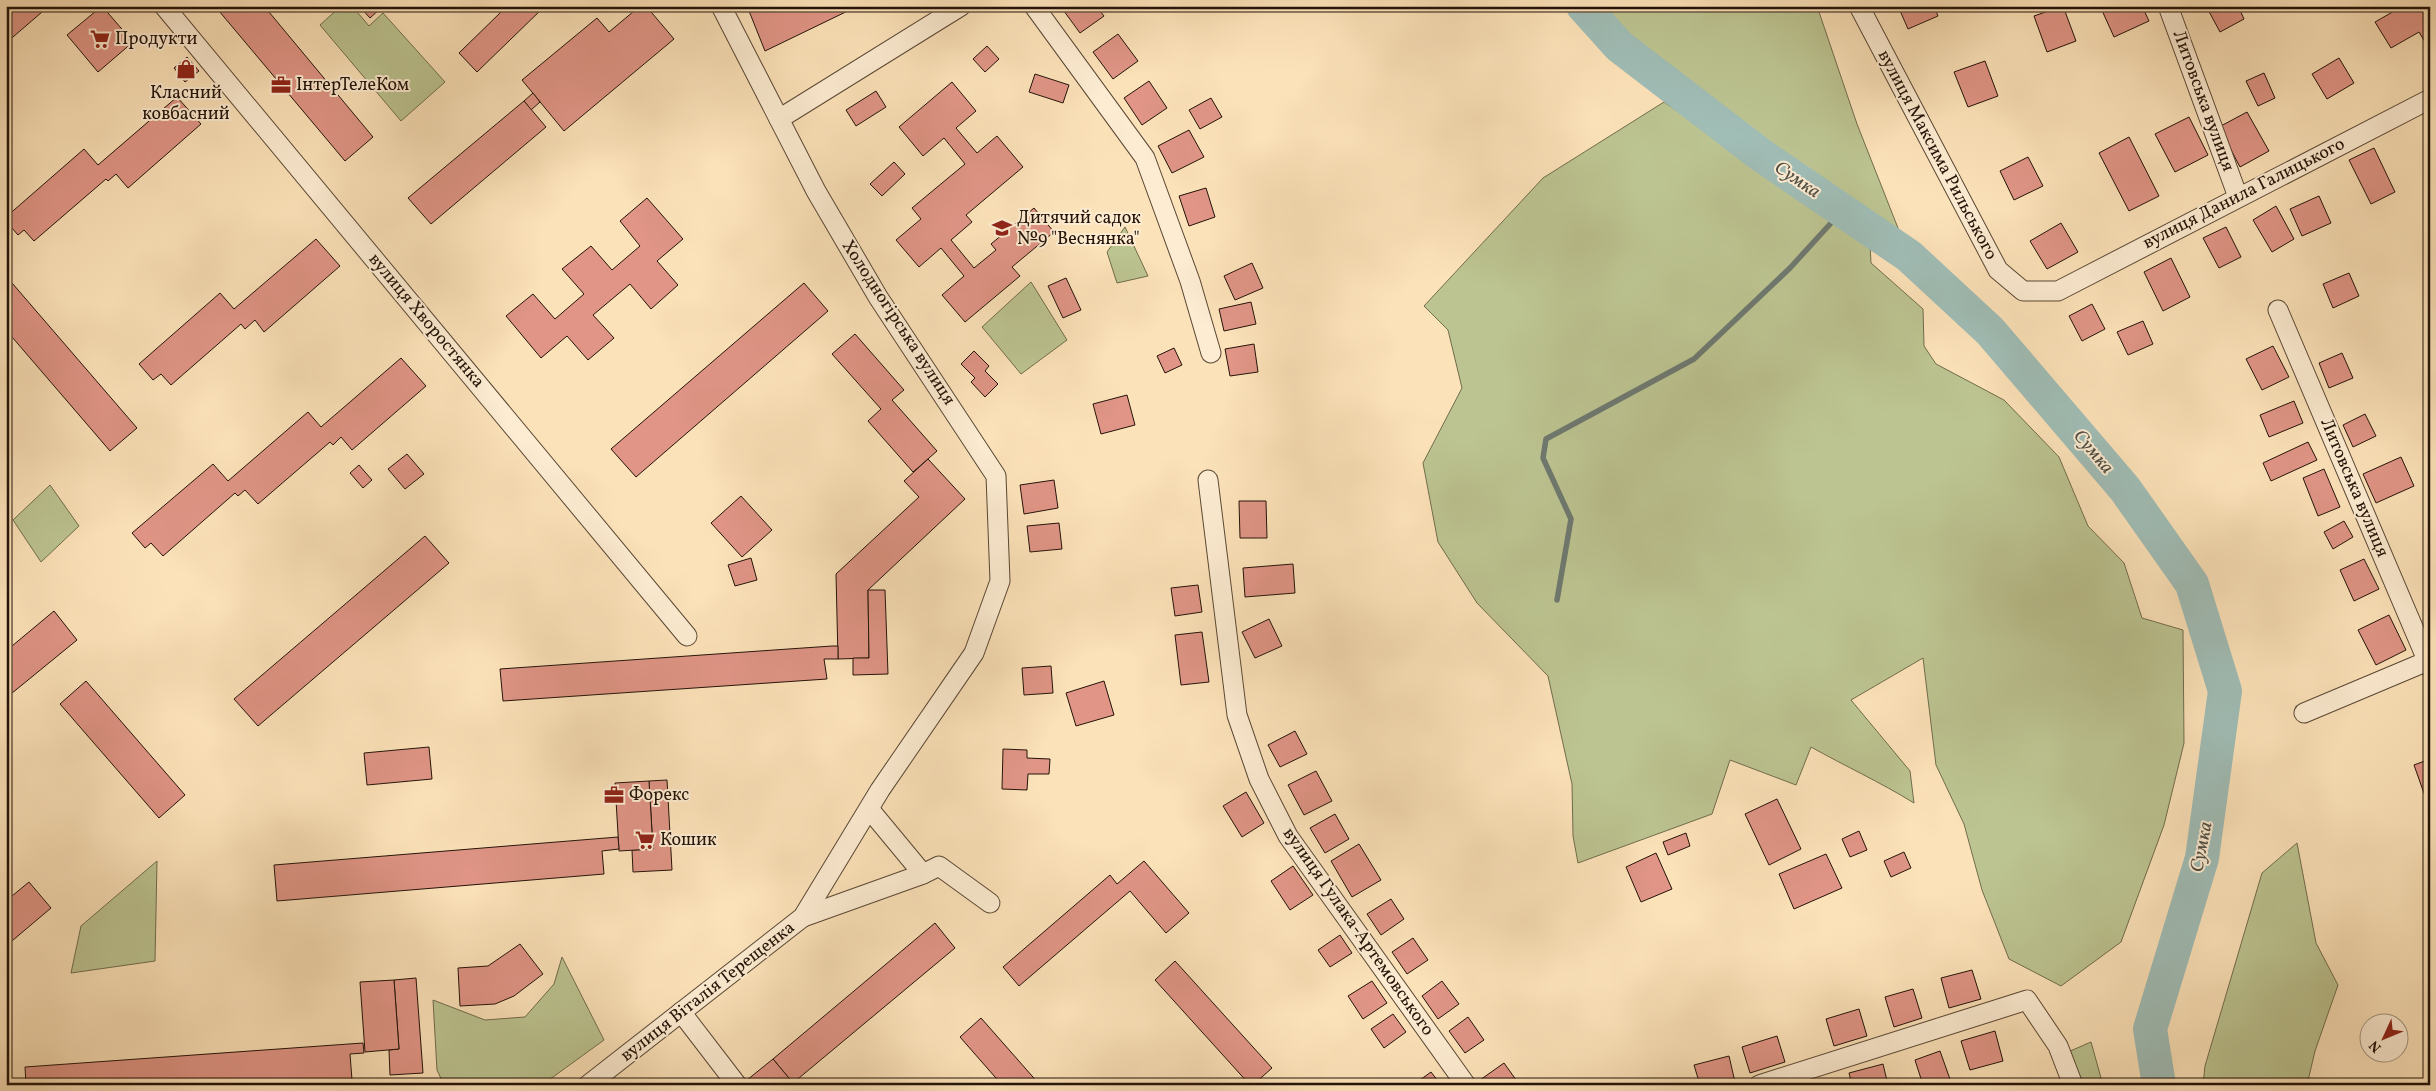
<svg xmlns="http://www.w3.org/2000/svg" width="2436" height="1091" font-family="Vollkorn,serif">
  <rect width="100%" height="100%" fill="#fce2b9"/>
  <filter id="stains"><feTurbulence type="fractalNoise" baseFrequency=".004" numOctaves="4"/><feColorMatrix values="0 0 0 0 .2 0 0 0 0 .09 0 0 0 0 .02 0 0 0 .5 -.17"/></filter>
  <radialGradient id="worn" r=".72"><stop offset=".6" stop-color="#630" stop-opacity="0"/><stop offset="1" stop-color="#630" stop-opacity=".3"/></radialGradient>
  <g fill="#bcc491" stroke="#706c4c">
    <polygon points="341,6 352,6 369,26 383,13 445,82 401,121 320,25"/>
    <polygon points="1583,6 1817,6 1857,124 1909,256 1761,155 1619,46"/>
    <path d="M1664,102L1870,244L1871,263L1923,309L1924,346L1936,364L2004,400L2059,457L2088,526L2124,563L2142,618L2183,630L2184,743L2164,825L2121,942L2061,986L2009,959L1982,890L1964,824L1936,765L1923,658L1851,700L1910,771L1914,803C1880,782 1845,766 1811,747L1796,785L1730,760L1712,814L1578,863L1573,836L1572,784L1548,676L1477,603L1438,542L1423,463L1462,388L1448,330L1424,306L1543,178Z"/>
    <polygon points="1125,227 1148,276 1117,283 1107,252"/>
    <polygon points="1031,282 1067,340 1021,374 982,327"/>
    <polygon points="50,485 79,526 41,562 13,520"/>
    <polygon points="2297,843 2316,943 2338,985 2315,1051 2307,1085 2203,1085 2205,1066 2262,873"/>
    <polygon points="157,861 155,961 71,973 81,926"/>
    <polygon points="562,957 604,1040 542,1085 444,1085 437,1070 433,1000 485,1020 525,1017 554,984"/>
    <polygon points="2091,1042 2103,1085 2081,1085 2068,1052"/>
  </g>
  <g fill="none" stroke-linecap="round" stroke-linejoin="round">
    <polyline stroke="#6e7970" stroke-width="5.5" points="1557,600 1571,519 1543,458 1546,439 1694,359 1790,268 1842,211"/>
    <polyline stroke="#a0bdb6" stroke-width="34" points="1583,6 1619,46 1761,155 1909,256 1990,331 2125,489 2192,584 2225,691 2202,858 2150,1029 2159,1085"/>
  </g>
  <g fill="#e09586" stroke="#231308">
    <polygon points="6,6 49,6 6,43"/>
    <polygon points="102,6 133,42 98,72 67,35"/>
    <polygon points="225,6 264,6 373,137 345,161 219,11"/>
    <polygon points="359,6 381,6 382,7 370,18"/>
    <polygon points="498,6 544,7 477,72 459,53 502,11"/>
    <polygon points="640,6 646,6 674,39 564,131 522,80 597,18 609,32"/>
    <polygon points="747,6 858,6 765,51"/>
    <polygon points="1096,6 1104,16 1080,33 1061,7"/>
    <polygon points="1898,6 1934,6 1938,16 1908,29"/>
    <polygon points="2063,6 2076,41 2047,52 2034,16"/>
    <polygon points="2100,6 2142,6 2149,21 2114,37"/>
    <polygon points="2206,6 2238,6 2244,19 2220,32"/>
    <polygon points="2403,6 2430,6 2430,39 2425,42 2419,32 2391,48 2375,22"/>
    <polygon points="1118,34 1138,61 1113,79 1093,52"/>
    <polygon points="987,46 999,59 985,72 973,59"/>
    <polygon points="187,57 199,71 185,82 174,68"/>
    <polygon points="2339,58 2354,83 2327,99 2312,74"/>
    <polygon points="1985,61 1998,96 1968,107 1954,72"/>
    <polygon points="2264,73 2275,98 2258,106 2246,81"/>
    <polygon points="1035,74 1069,85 1063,103 1029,92"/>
    <polygon points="1149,81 1167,108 1142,125 1124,98"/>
    <polygon points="952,82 976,111 956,128 977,153 997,136 1023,167 966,215 972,222 951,240 974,268 996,250 991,244 1034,208 1054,232 1012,267 1020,276 965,322 942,295 964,276 941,248 919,267 896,240 921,219 912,208 965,164 944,138 923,156 899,127"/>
    <polygon points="876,91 886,107 856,126 846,110"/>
    <polygon points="533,93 540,102 531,110 524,101"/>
    <polygon points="177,97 201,124 128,188 116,174 108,181 106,179 34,241 24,230 18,235 6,221 6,217 84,149 98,165"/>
    <polygon points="1211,98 1222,117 1200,129 1189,110"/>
    <polygon points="524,101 546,127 431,224 408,198"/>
    <polygon points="2247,112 2269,151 2240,167 2219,127"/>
    <polygon points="2189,117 2208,155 2175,172 2155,134"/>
    <polygon points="1189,130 1204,157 1172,173 1158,146"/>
    <polygon points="2129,137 2159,196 2129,211 2099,153"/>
    <polygon points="2374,148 2395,192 2371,204 2349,160"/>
    <polygon points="2028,157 2043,186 2014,200 2000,171"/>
    <polygon points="894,162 905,174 882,196 870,184"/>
    <polygon points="1206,188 1215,217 1189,226 1179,196"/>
    <polygon points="2319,196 2331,223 2302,236 2290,209"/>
    <polygon points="647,198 683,239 657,261 678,285 651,309 630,284 593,315 614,338 588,360 567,336 541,358 506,316 533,294 555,319 584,294 562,269 591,246 612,270 640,246 620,221"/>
    <polygon points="2276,206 2294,239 2272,252 2253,220"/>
    <polygon points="2061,223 2078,252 2047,269 2030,241"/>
    <polygon points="2226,227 2241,257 2219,268 2203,238"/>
    <polygon points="316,239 340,266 264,332 255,320 245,329 241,324 171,385 161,374 153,380 139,364 220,293 234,309"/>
    <polygon points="2171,258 2190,297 2163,311 2144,272"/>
    <polygon points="1252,263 1263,288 1235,300 1224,276"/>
    <polygon points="2349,273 2359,296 2333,308 2323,284"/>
    <polygon points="6,276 137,428 110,451 6,330"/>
    <polygon points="1066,278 1081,310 1063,318 1048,286"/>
    <polygon points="804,283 828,311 636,477 611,449"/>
    <polygon points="1251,302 1256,324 1224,331 1219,309"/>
    <polygon points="2092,304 2105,329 2082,341 2069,316"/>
    <polygon points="2143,321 2153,344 2128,355 2117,332"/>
    <polygon points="855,334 904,390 892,400 937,451 913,472 868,421 881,409 832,354"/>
    <polygon points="1254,344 1258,372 1230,376 1225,349"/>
    <polygon points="2273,346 2289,377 2262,390 2246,359"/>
    <polygon points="1174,348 1182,365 1165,373 1157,356"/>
    <polygon points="974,351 989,366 985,371 998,384 985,397 971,382 975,378 961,364"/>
    <polygon points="2342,353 2353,378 2329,388 2319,363"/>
    <polygon points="401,358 426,386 352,450 341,437 333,445 330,442 258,504 245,490 238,496 235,493 163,556 151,543 145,548 132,533 213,464 228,481 308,412 321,427"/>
    <polygon points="1127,395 1135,425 1101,434 1093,404"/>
    <polygon points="2294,401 2303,423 2269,437 2260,415"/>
    <polygon points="2365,414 2376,436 2353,447 2343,425"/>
    <polygon points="2308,442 2317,460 2271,481 2263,463"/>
    <polygon points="407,454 424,474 405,489 388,469"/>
    <polygon points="2401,457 2414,486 2376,503 2363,474"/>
    <polygon points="928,459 965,499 868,590 869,658 838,659 836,574 919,497 904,481"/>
    <polygon points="359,465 372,480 363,488 350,473"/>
    <polygon points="2324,469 2340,507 2318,516 2303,478"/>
    <polygon points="1054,480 1058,508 1024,514 1020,485"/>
    <polygon points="741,496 772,530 742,557 711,523"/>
    <polygon points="1239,501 1266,501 1267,538 1240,538"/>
    <polygon points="2344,521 2353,537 2333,549 2324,532"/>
    <polygon points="1059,523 1062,549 1030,552 1027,526"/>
    <polygon points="425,536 449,563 258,726 234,699"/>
    <polygon points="751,558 757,580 735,586 728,565"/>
    <polygon points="2364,559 2379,589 2354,601 2340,570"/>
    <polygon points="1293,564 1295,593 1245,597 1243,568"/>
    <polygon points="1198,585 1202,612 1175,616 1171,588"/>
    <polygon points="868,590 885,590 888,674 853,675 853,658 869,658"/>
    <polygon points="54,611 77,640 6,698 6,651"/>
    <polygon points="2389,615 2406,650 2376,665 2358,630"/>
    <polygon points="1269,619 1282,646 1255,658 1242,632"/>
    <polygon points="1202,632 1209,682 1181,685 1175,635"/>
    <polygon points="832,646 838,646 838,659 824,659 827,679 503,701 500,669"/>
    <polygon points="1051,666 1053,693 1024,695 1022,668"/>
    <polygon points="86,681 185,795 159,818 60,704"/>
    <polygon points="1104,681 1114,715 1076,726 1066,693"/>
    <polygon points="1295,731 1307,754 1280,767 1268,745"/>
    <polygon points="429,747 432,779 367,785 364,753"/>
    <polygon points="1003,749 1027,750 1027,758 1050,759 1049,774 1028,774 1027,790 1002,789"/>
    <polygon points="2430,759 2430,798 2426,799 2414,765"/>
    <polygon points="1316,771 1332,801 1304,815 1288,785"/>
    <polygon points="667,780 672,870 633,872 632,850 653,849 649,781"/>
    <polygon points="649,781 653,849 619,851 615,783"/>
    <polygon points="1246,792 1264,823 1242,837 1223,806"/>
    <polygon points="1777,799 1801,849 1769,865 1745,814"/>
    <polygon points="1335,814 1349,839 1325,853 1310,828"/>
    <polygon points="1859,831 1867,850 1850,857 1842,839"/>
    <polygon points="1686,833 1690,846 1668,855 1663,842"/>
    <polygon points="618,837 619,849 602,851 604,874 277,901 274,865"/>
    <polygon points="1359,844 1381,880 1352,897 1331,861"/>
    <polygon points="1904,852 1911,868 1891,877 1884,861"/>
    <polygon points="1656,853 1672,889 1641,902 1626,867"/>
    <polygon points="1826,854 1842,888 1794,909 1779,874"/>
    <polygon points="1144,861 1189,913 1166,933 1130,891 1019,986 1003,967 1110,875 1117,884"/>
    <polygon points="1293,866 1313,895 1290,910 1271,881"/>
    <polygon points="29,882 51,908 6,946 6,901"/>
    <polygon points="1391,899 1404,919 1381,935 1367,914"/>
    <polygon points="935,923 955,948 793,1083 773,1059"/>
    <polygon points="1340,935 1352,953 1330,967 1318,950"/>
    <polygon points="1413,938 1428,960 1407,974 1392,952"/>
    <polygon points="520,944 543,974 514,996 495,1004 460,1006 458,968 488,966"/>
    <polygon points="1175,961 1272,1068 1253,1085 1250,1085 1155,980"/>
    <polygon points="1972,970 1981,999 1949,1008 1941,978"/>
    <polygon points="416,978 423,1073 390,1075 389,1050 399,1049 394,980"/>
    <polygon points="394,980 399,1049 365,1052 360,982"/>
    <polygon points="1372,981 1387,1003 1363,1019 1348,996"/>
    <polygon points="1442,981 1459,1004 1438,1019 1422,996"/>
    <polygon points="1913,989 1922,1018 1894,1027 1885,997"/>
    <polygon points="1859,1009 1867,1036 1834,1046 1826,1019"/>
    <polygon points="1393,1014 1406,1032 1384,1048 1371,1029"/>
    <polygon points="1468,1017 1484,1040 1465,1053 1449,1031"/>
    <polygon points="981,1018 1040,1085 1002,1085 960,1037"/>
    <polygon points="1995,1031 2003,1061 1970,1070 1961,1041"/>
    <polygon points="1777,1036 1785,1062 1750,1073 1742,1047"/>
    <polygon points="363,1043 364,1053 350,1054 352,1080 277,1085 26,1085 25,1067"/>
    <polygon points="1940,1051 1951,1082 1944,1085 1923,1085 1915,1060"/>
    <polygon points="1729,1056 1735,1082 1726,1085 1700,1085 1694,1065"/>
    <polygon points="773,1059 793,1083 794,1085 751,1085 747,1080"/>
    <polygon points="1504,1063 1519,1084 1483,1085 1480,1080"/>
    <polygon points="1883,1064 1888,1085 1852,1085 1849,1073"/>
    <polygon points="1431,1072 1441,1085 1413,1085"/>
  </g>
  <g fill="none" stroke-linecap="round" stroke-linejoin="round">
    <defs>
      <g id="street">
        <polyline points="164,6 687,636"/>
        <polyline points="1034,6 1145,158 1190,281 1211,353"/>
        <polyline points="1859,6 1998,270 2023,291 2058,291 2430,99"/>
        <polyline points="2168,6 2238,197"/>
        <polyline points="779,119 961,6"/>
        <polyline points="2278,310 2430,667"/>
        <polyline points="1208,480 1237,715 1259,779 1288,836 1466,1085"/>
        <polyline points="2304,713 2430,660"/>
        <polyline points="870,810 923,874"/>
        <polyline points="803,917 923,874 939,866 990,903"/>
        <polyline points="681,1012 737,1085"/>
        <polyline points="588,1085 803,917 880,790 974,653 1000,581 996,476 878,297 816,191 721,6"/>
        <polyline points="1759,1085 2027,1000 2058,1046 2073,1085"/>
      </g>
    </defs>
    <use href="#street" stroke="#594734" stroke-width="21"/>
    <use href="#street" stroke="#fdecd2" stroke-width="19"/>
  </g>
  <defs>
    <symbol id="supermarket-bare" viewBox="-9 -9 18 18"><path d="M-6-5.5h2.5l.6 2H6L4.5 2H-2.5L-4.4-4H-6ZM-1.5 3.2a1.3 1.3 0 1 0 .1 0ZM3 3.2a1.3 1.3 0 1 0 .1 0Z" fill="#8f2418" stroke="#fdecd2" stroke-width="2.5" paint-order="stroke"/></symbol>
    <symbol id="shop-bare" viewBox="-9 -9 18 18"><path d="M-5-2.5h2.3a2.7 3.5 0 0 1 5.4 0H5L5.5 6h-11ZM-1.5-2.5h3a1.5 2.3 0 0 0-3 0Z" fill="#8f2418" stroke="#fdecd2" stroke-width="2.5" paint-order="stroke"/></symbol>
    <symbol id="office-bare" viewBox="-9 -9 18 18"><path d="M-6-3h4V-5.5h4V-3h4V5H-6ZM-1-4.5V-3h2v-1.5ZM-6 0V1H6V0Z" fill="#8f2418" stroke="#fdecd2" stroke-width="2.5" paint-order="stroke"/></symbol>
    <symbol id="school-bare" viewBox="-9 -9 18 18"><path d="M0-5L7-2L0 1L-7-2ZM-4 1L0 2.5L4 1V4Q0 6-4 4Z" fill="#8f2418" stroke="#fdecd2" stroke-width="2.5" paint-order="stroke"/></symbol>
  </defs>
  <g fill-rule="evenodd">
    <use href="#supermarket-bare" x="86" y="25" width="28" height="28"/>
    <use href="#shop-bare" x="172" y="55" width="28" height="28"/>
    <use href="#office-bare" x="267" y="71" width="28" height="28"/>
    <use href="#school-bare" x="988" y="214" width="28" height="28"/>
    <use href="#office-bare" x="600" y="781" width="28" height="28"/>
    <use href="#supermarket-bare" x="631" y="826" width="28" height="28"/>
  </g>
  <g text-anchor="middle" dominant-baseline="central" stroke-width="4" stroke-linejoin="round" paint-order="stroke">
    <g font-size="18" fill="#231308" stroke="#fdecd2" text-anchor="start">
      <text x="115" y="39">Продукти</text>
      <text x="296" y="85">ІнтерТелеКом</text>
      <text x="186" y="93" text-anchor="middle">Класний<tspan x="186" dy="21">ковбасний</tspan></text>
      <text x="1017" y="218">Дитячий садок<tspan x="1017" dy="21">№9 "Веснянка"</tspan></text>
      <text x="629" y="795">Форекс</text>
      <text x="660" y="840">Кошик</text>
    </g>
    <g font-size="18" fill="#231308" stroke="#fdecd2">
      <text transform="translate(2203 101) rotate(70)">Литовська вулиця</text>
      <text transform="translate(1937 155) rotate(62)">вулиця Максима Рильського</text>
      <text transform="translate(2244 194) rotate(-27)">вулиця Данила Галицького</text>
      <text transform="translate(426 321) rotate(50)">вулиця Хворостянка</text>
      <text transform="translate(898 323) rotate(57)">Холодногірська вулиця</text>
      <text transform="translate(2354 488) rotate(67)">Литовська вулиця</text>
      <text transform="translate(1358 932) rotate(55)">вулиця Гулака-Артемовського</text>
      <text transform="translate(708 992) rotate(-38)">вулиця Віталія Терещенка</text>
    </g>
    <g font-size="19" font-style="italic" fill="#4f4e45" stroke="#fdecd2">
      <text transform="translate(1797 180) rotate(34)">Сумка</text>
      <text transform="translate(2093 452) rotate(50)">Сумка</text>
      <text transform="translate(2202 847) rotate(-79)">Сумка</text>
    </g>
  </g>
  <rect width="2436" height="1091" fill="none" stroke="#fce2b9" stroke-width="25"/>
  <rect x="8" y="8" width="2421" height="1076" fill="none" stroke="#231308" stroke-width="2.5"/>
  <rect x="12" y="12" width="2411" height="1066" fill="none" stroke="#231308"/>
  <g transform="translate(2384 1038) rotate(226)"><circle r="24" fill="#fdecd2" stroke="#a69581"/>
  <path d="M0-4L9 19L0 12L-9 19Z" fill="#8f2418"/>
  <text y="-8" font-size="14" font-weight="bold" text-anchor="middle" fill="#231308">N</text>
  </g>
  <rect width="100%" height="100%" filter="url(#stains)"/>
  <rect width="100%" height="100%" fill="url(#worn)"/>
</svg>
